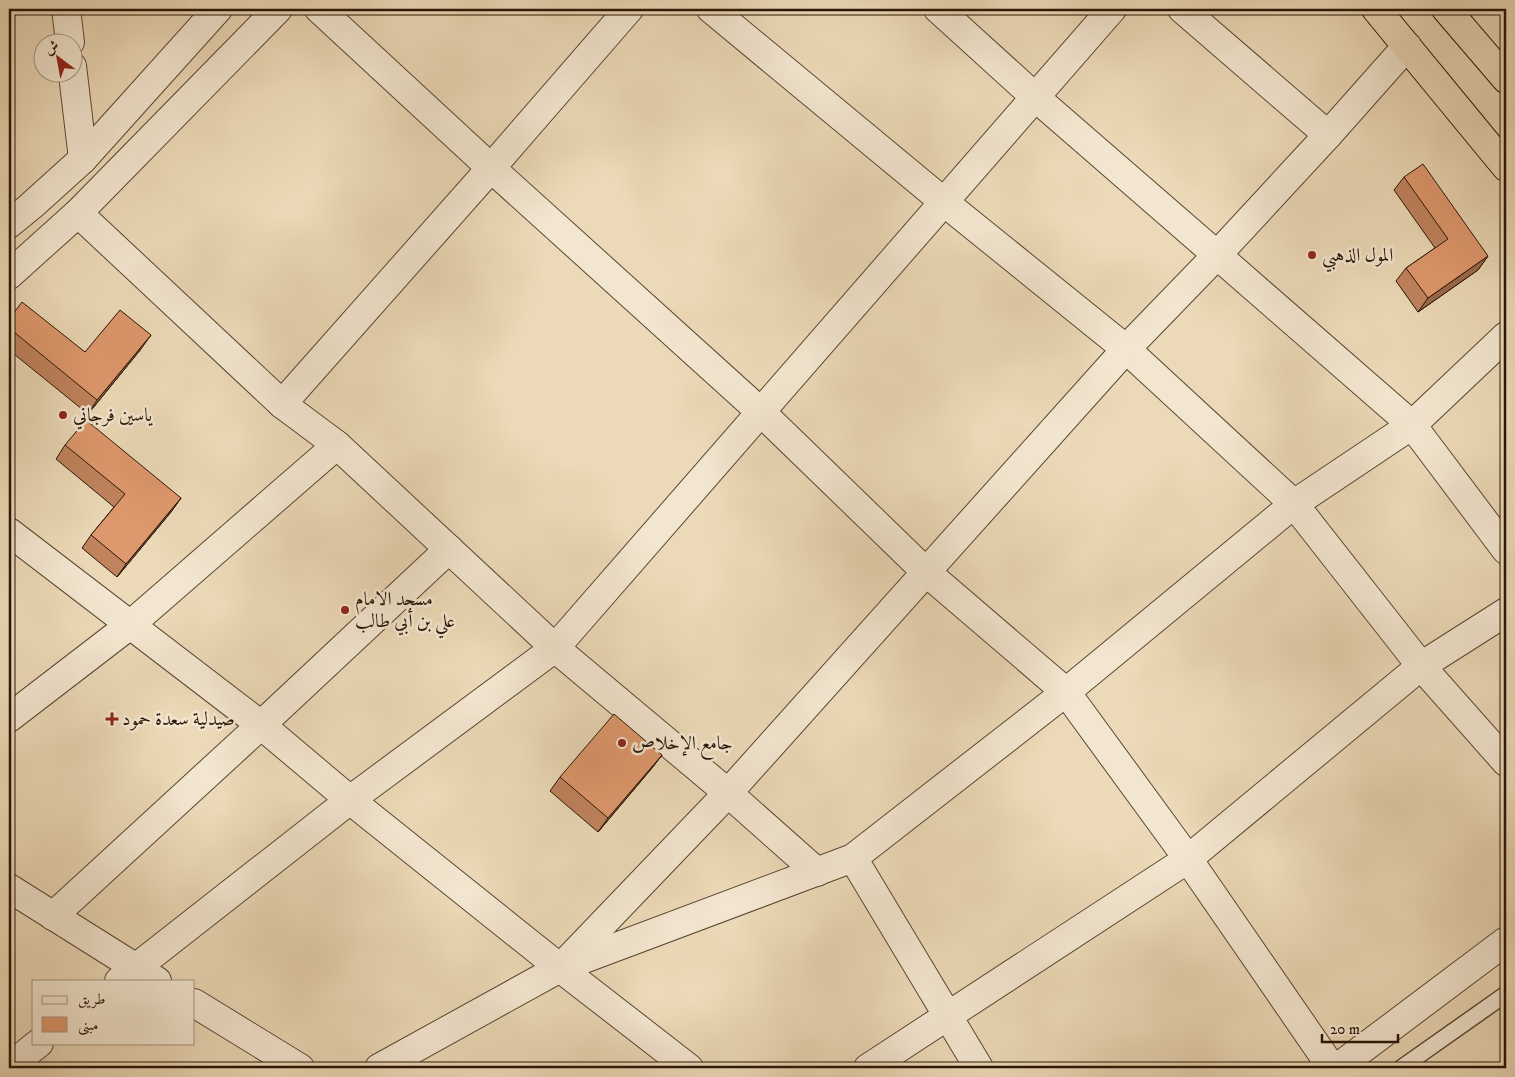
<svg xmlns="http://www.w3.org/2000/svg" width="1515" height="1077" font-family="'IM FELL DW Pica',Amiri,serif">
  <rect width="100%" height="100%" fill="#ecd9b7"/>
  <filter id="stains"><feTurbulence type="fractalNoise" baseFrequency=".004" numOctaves="4"/><feColorMatrix values="0 0 0 0 .2 0 0 0 0 .09 0 0 0 0 .02 0 0 0 .5 -.17"/></filter>
  <radialGradient id="worn" r=".72"><stop offset=".6" stop-color="#630" stop-opacity="0"/><stop offset="1" stop-color="#630" stop-opacity=".3"/></radialGradient>
  <g fill="none" stroke-linecap="round" stroke-linejoin="round">
    <defs>
      <polyline id="service" points="1401,1068 1506,994"/>
      <g id="minor">
        <polyline points="66,9 70,42"/>
        <polyline points="319,9 491,168 762,413 926,572 1066,692 1188,859 1332,1068"/>
        <polyline points="711,9 944,202 1126,349 1294,504 1421,666 1506,762"/>
        <polyline points="938,9 1035,97 1217,255 1412,425 1506,550"/>
        <polyline points="1182,9 1328,135"/>
        <polyline points="72,66 83,159"/>
        <polyline points="78,213 282,404"/>
        <polyline points="9,224 31,206 83,159 218,9"/>
        <polyline points="9,275 78,213 278,9"/>
        <polyline points="337,445 555,648 728,793 817,872"/>
        <polyline points="9,532 261,725 350,800 560,968 689,1068"/>
        <polyline points="9,718 130,625 337,445 282,404 491,168 629,9"/>
        <polyline points="853,858 979,1068"/>
        <polyline points="9,888 157,981"/>
        <polyline points="53,916 261,725 449,549"/>
        <polyline points="565,963 728,793 1126,349 1217,255 1328,135 1407,46"/>
        <polyline points="119,981 350,800 555,648 1112,9"/>
        <polyline points="194,1003 300,1068"/>
        <polyline points="9,1067 39,1043"/>
        <polyline points="379,1068 560,968 853,858 1066,692 1294,504 1412,425 1506,336"/>
        <polyline points="868,1068 1188,859 1421,666 1506,612"/>
        <polyline points="1337,1068 1506,941"/>
      </g>
      <g id="trunk">
        <polyline points="1376,9 1506,167"/>
        <polyline points="1446,9 1506,79"/>
      </g>
    </defs>
    <use href="#service" stroke="#594733" stroke-width="18"/>
    <use href="#minor" stroke="#594733" stroke-width="30"/>
    <use href="#trunk" stroke="#281607" stroke-width="30"/>
    <use href="#service" stroke="#f3e6d0" stroke-width="15"/>
    <use href="#minor" stroke="#f3e6d0" stroke-width="28"/>
    <use href="#trunk" stroke="#ecd9b7" stroke-width="28"/>
  </g>
  <g fill="#c0835e" stroke="#281607">
    <polygon points="1404,177 1488,256 1478,270 1418,312 1396,281 1406,268 1435,248 1394,190"/>
    <polygon points="9,319 85,352 141,349 88,414 9,350"/>
    <polygon points="65,445 181,498 171,512 117,577 82,548 91,535 114,507 56,459"/>
    <polygon points="662,755 652,768 598,832 550,791 560,777"/>
  </g>
  <g fill="#9c6a4c" stroke="#281607">
    <polygon points="1488,256 1478,270 1418,312 1428,298"/>
    <polygon points="151,335 141,349 88,414 97,400"/>
    <polygon points="181,498 171,512 117,577 126,564"/>
    <polygon points="662,755 652,768 598,832 608,818"/>
  </g>
  <g fill="#df986d" stroke="#281607">
    <polygon points="1423,164 1488,256 1428,298 1406,268 1448,239 1404,177"/>
    <polygon points="22,302 85,352 120,310 151,335 97,400 9,328 9,319"/>
    <polygon points="86,420 181,498 126,564 91,535 125,494 65,445"/>
    <polygon points="614,714 662,755 608,818 560,777"/>
  </g>
  <g fill="#8f2418" stroke="#f3e6d0" stroke-width="2">
    <circle cx="1312" cy="255" r="5"/>
    <circle cx="63" cy="415" r="5"/>
    <circle cx="345" cy="610" r="5"/>
    <path d="M109.5 711.5h5v5h5v5h-5v5h-5v-5h-5v-5h5z"/>
    <circle cx="622" cy="743" r="5"/>
  </g>
  <g text-anchor="middle" dominant-baseline="central" stroke-width="5" stroke-linejoin="round" paint-order="stroke">
    <g font-size="19" fill="#281607" stroke="#f3e6d0" text-anchor="start">
      <text x="1322" y="255">المول الذهبي</text>
      <text x="73" y="415">ياسين فرجاني</text>
      <text x="355" y="599">مسجد الامام<tspan x="355" dy="22">علي بن أبي طالب</tspan></text>
      <text x="122" y="719">صيدلية سعدة حمود</text>
      <text x="632" y="743">جامع الإخلاص</text>
    </g>
  </g>
  <rect width="1515" height="1077" fill="none" stroke="#ecd9b7" stroke-width="30"/>
  <rect x="10" y="10" width="1495" height="1057" fill="none" stroke="#281607" stroke-width="2.5"/>
  <rect x="15" y="15" width="1485" height="1047" fill="none" stroke="#281607"/>
  <rect x="32" y="980" width="162" height="65" fill="#f3e6d0" stroke="#a29380"/>
  <rect x="42" y="996" width="25" height="8" fill="#f3e6d0" stroke="#a29380"/>
  <text x="78" y="1004" font-size="15" fill="#281607">طريق</text>
  <rect x="42" y="1017" width="25" height="15" fill="#df986d" stroke="#a29380"/>
  <text x="78" y="1030" font-size="15" fill="#281607">مبنى</text>
  <g transform="translate(58 58) rotate(328)"><circle r="24" fill="#f3e6d0" stroke="#a29380"/>
  <path d="M0-4L9 19L0 12L-9 19Z" fill="#8f2418"/>
  <text y="-8" font-size="14" font-weight="bold" text-anchor="middle" fill="#281607">ش</text>
  </g>
  <path d="M1322 1034v8h76v-8" fill="none" stroke="#281607" stroke-width="2.5"/>
  <text x="1330" y="1034" font-size="15" fill="#281607" stroke="#f3e6d0" stroke-width="4" paint-order="stroke">20 m</text>
  <rect width="100%" height="100%" filter="url(#stains)"/>
  <rect width="100%" height="100%" fill="url(#worn)"/>
</svg>
